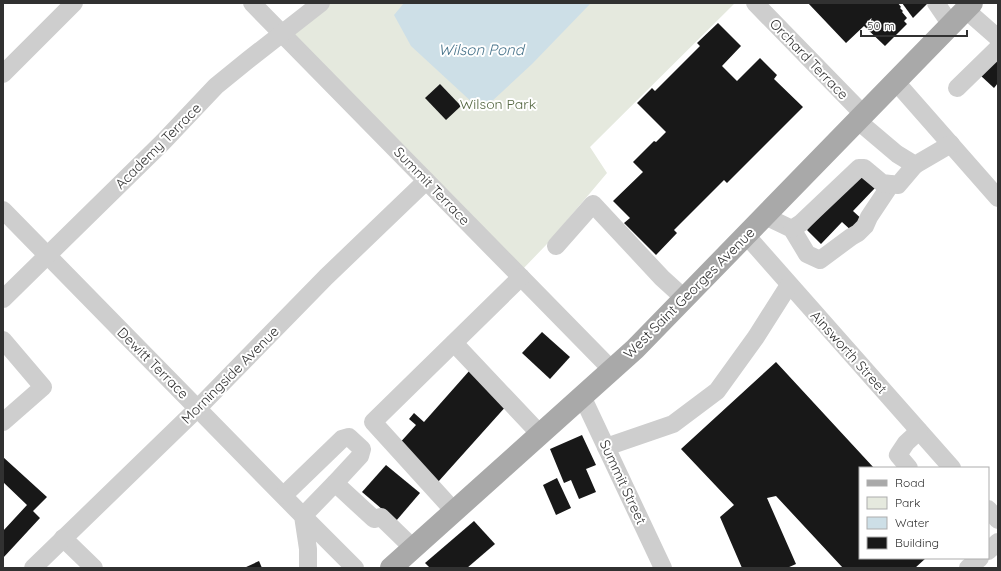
<svg xmlns="http://www.w3.org/2000/svg" width="1001" height="571" font-family="Quicksand,sans-serif">
  <rect width="100%" height="100%" fill="#fff"/>
  <polygon fill="#e5e9de" points="327,3 735,3 590,147 607,173 547,244 521,271 288,35"/>
  <polygon fill="#cddfe7" points="404,3 591,3 532,64 490,103 475,105 411,46 394,15"/>
  <g fill="#181818">
    <polygon points="808,3 898,3 901,7 900,8 903,11 902,12 907,18 904,21 907,24 885,46 864,26 846,43"/>
    <polygon points="902,3 928,3 913,18"/>
    <polygon points="718,23 741,46 722,66 737,81 760,58 777,75 774,79 803,107 727,183 724,180 674,230 677,233 656,255 624,223 630,218 613,201 643,172 633,162 654,141 656,142 666,132 637,103 652,88 655,91 700,46 697,43"/>
    <polygon points="998,49 998,83 994,88 980,75"/>
    <polygon points="440,84 461,106 446,120 425,98"/>
    <polygon points="860,175 875,188 853,211 865,222 854,233 842,222 821,244 807,230"/>
    <polygon points="542,332 570,357 550,379 522,353"/>
    <polygon points="776,362 874,468 860,468 860,558 926,558 915,568 843,568 776,496 767,498 796,564 787,568 742,568 720,517 734,505 681,449"/>
    <polygon points="470,370 508,404 438,482 397,446 416,425 409,419 414,413 424,422"/>
    <polygon points="582,435 596,465 586,469 596,492 579,499 571,480 564,483 550,449"/>
    <polygon points="3,457 47,497 33,511 40,518 3,558 3,531 27,505 3,482"/>
    <polygon points="386,465 420,493 396,521 362,492"/>
    <polygon points="557,478 571,508 556,515 543,485"/>
    <polygon points="474,521 495,544 467,568 430,568 425,563"/>
    <polygon points="259,561 262,568 244,568"/>
  </g>
  <g fill="none" stroke-linecap="round" stroke-linejoin="round">
    <g stroke="#cecece" stroke-width="18">
      <polyline points="252,3 612,370"/>
      <polyline points="755,3 864,115"/>
      <polyline points="936,3 951,25"/>
      <polyline points="966,10 998,38"/>
      <polyline points="3,74 74,3"/>
      <polyline points="896,82 998,198"/>
      <polyline points="957,88 998,48"/>
      <polyline points="858,121 897,154 915,165 951,144"/>
      <polyline points="3,210 303,516 308,549 308,568"/>
      <polyline points="765,216 792,229 807,254 820,260 851,237 858,233 865,226 869,217 891,184"/>
      <polyline points="792,229 801,223 859,168 864,168 882,183 898,185 915,165"/>
      <polyline points="746,235 952,468"/>
      <polyline points="556,246 593,204 662,278 684,298"/>
      <polyline points="3,299 163,142 216,86 248,60 321,3"/>
      <polyline points="3,340 43,387 3,422"/>
      <polyline points="454,343 540,434"/>
      <polyline points="582,396 663,568"/>
      <polyline points="606,447 673,424 717,391 756,337 789,285"/>
      <polyline points="909,468 898,455 906,443 919,431"/>
      <polyline points="335,483 303,516 355,568"/>
      <polyline points="284,495 342,439 349,437 362,449 360,456 335,483 374,519 381,517 413,548"/>
      <polyline points="988,509 998,520"/>
      <polyline points="454,511 373,422 521,277"/>
      <polyline points="63,538 94,568"/>
      <polyline points="988,551 998,542"/>
      <polyline points="33,568 198,408 326,277 426,181"/>
      <polyline points="968,568 980,558"/>
    </g>
    <polyline stroke="#a9a9a9" stroke-width="22" points="391,568 635,349 972,3"/>
  </g>
  <g text-anchor="middle" dominant-baseline="central" stroke-width="4" stroke-linejoin="round" paint-order="stroke">
    <g font-size="14" fill="#313131" stroke="#fff">
      <text transform="translate(809 59) rotate(46)">Orchard Terrace</text>
      <text transform="translate(158 146) rotate(-45)">Academy Terrace</text>
      <text transform="translate(432 186) rotate(46)">Summit Terrace</text>
      <text transform="translate(689 293) rotate(-45)">West Saint Georges Avenue</text>
      <text transform="translate(849 352) rotate(48)">Ainsworth Street</text>
      <text transform="translate(153 363) rotate(45)">Dewitt Terrace</text>
      <text transform="translate(230 375) rotate(-45)">Morningside Avenue</text>
      <text transform="translate(623 482) rotate(65)">Summit Street</text>
    </g>
    <g font-size="14" fill="#566843" stroke="#fff">
      <text x="498" y="104">Wilson Park</text>
    </g>
    <g font-size="15" font-style="italic" fill="#48748b" stroke="#fff">
      <text x="481" y="49">Wilson Pond</text>
    </g>
  </g>
  <rect width="1001" height="571" fill="none" stroke="#313131" stroke-width="8"/>
  <rect x="859" y="467" width="130" height="92" fill="#ffffff" stroke="#adadad"/>
  <rect x="867" y="480" width="20" height="6" fill="#a9a9a9" stroke="#adadad"/>
  <text x="895" y="487" font-size="12" fill="#313131">Road</text>
  <rect x="867" y="497" width="20" height="12" fill="#e5e9de" stroke="#adadad"/>
  <text x="895" y="507" font-size="12" fill="#313131">Park</text>
  <rect x="867" y="517" width="20" height="12" fill="#cddfe7" stroke="#adadad"/>
  <text x="895" y="527" font-size="12" fill="#313131">Water</text>
  <rect x="867" y="537" width="20" height="12" fill="#181818" stroke="#adadad"/>
  <text x="895" y="547" font-size="12" fill="#313131">Building</text>
  <path d="M861 30v6h106v-6" fill="none" stroke="#313131" stroke-width="2"/>
  <text x="867" y="30" font-size="12" fill="#313131" stroke="#ffffff" stroke-width="3" paint-order="stroke">50 m</text>
</svg>
